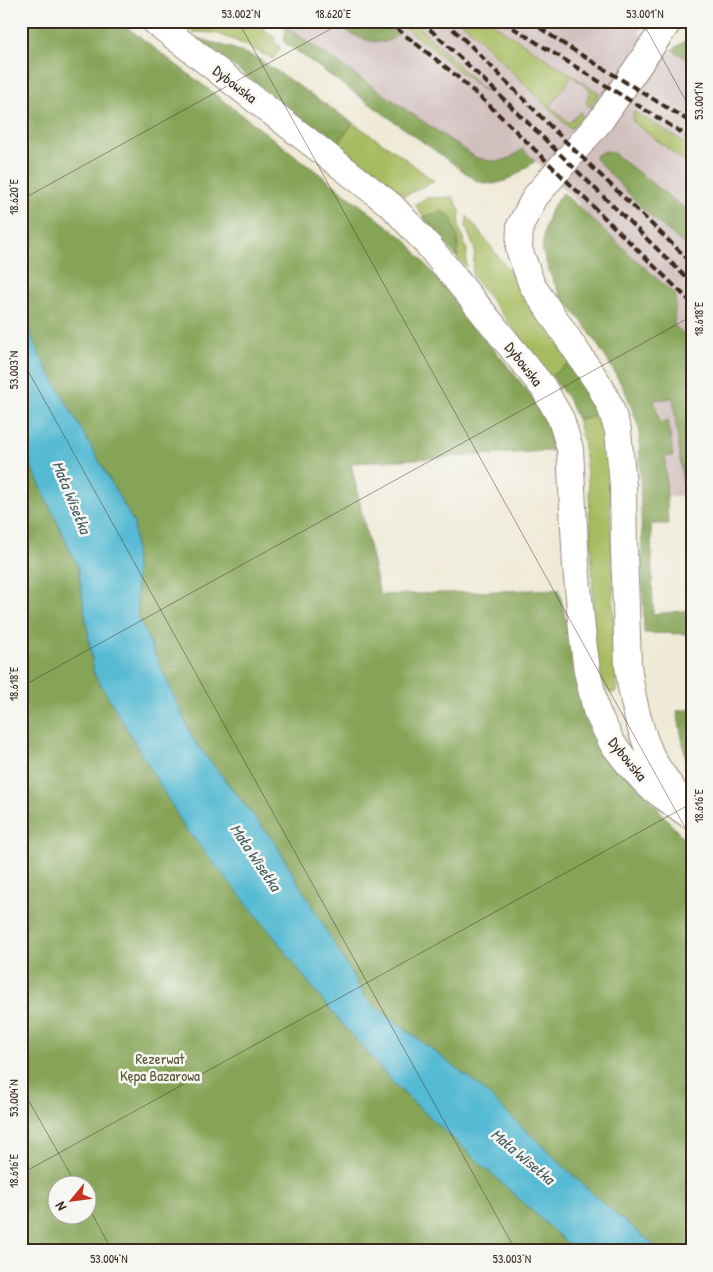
<svg xmlns="http://www.w3.org/2000/svg" width="713" height="1272" font-family="'Patrick Hand',sans-serif">
  <rect width="100%" height="100%" fill="#f6f6f2"/>
  <filter id="ink" filterUnits="userSpaceOnUse"><feTurbulence type="fractalNoise" baseFrequency=".02" numOctaves="2"/><feDisplacementMap in="SourceGraphic" scale="10" xChannelSelector="R" yChannelSelector="G"/><feConvolveMatrix kernelMatrix="1 2 1 2 8 2 1 2 1" color-interpolation-filters="sRGB"/></filter>
  <filter id="wash" filterUnits="userSpaceOnUse"><feTurbulence type="fractalNoise" baseFrequency=".0096" numOctaves="4" result="noise"/><feDisplacementMap in="SourceGraphic" scale="20" xChannelSelector="R" yChannelSelector="G"/><feGaussianBlur stdDeviation="1.12" result="paint"/><feColorMatrix in="noise" values="0 0 0 0 0 0 0 0 0 0 0 0 0 0 0 0 0 1.4 0 .05"/><feComposite in="paint" operator="in"/></filter>
  <g filter="url(#wash)">
    <rect width="100%" height="100%" fill="#efead6"/>
    <polygon fill="#d1bfbe" points="278,21 646,21 639,33 672,53 692,46 692,496 649,496 658,450 562,225 579,204 523,149 507,160 498,162 475,157"/>
    <g fill="#a7bc61" stroke="#717340">
      <polygon points="178,21 254,21 276,39 274,42 279,46 279,51 273,59 241,43 216,33 192,32"/>
      <polygon points="396,21 412,21 487,93 399,23"/>
      <polygon points="461,21 489,21 599,93 590,107 586,102 591,91 572,76 550,106 569,123 580,112 583,116 570,129"/>
      <polygon points="633,111 692,147 692,167 633,122"/>
      <polygon points="353,123 399,154 434,181 404,196 337,145"/>
      <polygon points="453,197 460,210 459,227 467,250 466,267 457,258 458,238 441,212 423,217 415,204 427,198"/>
      <polygon points="467,216 511,273 524,295 570,362 551,376 472,276 475,250 466,227"/>
      <polygon points="601,415 609,468 615,660 618,688 614,693 610,693 606,688 595,656 589,490 583,440 577,419"/>
    </g>
    <g fill="#85a457" stroke="#60673a" fill-rule="evenodd">
      <polygon points="21,21 119,21 406,240 534,399 564,450 351,463 380,595 559,589 586,717 644,792 692,849 692,1251 661,1251 655,1246 597,1198 477,1084 367,1000 275,843 194,741 138,616 134,523 39,354 21,308"/>
      <path d="M339,21H380L398,35C394,37 389,42 384,42C368,43 347,35 339,21Z"/>
      <path d="M286,27L475,157C498,164 504,163 523,149L535,161C523,170 509,182 493,184C488,184 482,182 477,181L284,42Z"/>
      <polygon points="197,38 232,48 259,59 353,123 337,145"/>
      <polygon points="692,39 692,62 672,50 685,41"/>
      <polygon points="607,151 612,152 692,214 692,251 649,215 594,157 602,152"/>
      <polygon points="563,193 676,296 674,325 689,339 692,331 692,483 683,485 673,398 654,400 660,423 668,421 673,456 665,456 668,524 651,524 653,614 692,610 692,634 644,633 639,428 626,393 608,361 584,324 561,297 549,271 542,249 545,227 551,209"/>
      <polygon points="441,211 450,216 458,238 457,258 423,217"/>
      <polygon points="570,362 588,385 601,415 577,419 567,397 551,376"/>
      <path d="M21,444L78,567L94,674L271,933L322,1000L396,1086L576,1251H21ZM58,1184H88V1214H58Z"/>
      <polygon points="692,709 692,773 688,770 677,711"/>
    </g>
    <polygon fill="#55bad3" stroke="#487278" points="21,308 39,354 134,523 138,616 194,741 275,843 367,1000 477,1084 597,1198 661,1251 576,1251 396,1086 322,1000 271,933 185,828 94,673 78,567 21,444"/>
  </g>
  <g filter="url(#ink)">
    <g fill="none" stroke-linecap="round" stroke-linejoin="round">
      <defs>
        <g id="secondary">
          <polyline points="154,21 392,206 429,246 543,387 561,419 570,449 576,566 583,640 587,671 596,710 612,743 630,766 650,787 692,817"/>
          <path d="M669,21L601,120L535,197L520,226L519,249L532,285L600,386L610,406L618,431L623,486L624,550L628,665C632,698 639,733 655,763C663,776 673,789 681,802"/>
        </g>
      </defs>
      <use href="#secondary" stroke="#958a7a" stroke-width="28"/>
      <use href="#secondary" stroke="#fff" stroke-width="26"/>
      <g stroke="#3b2a1e" stroke-width="4" stroke-dasharray="8 4" stroke-linecap="butt">
        <polyline points="387,21 452,72 491,107 692,303"/>
        <polyline points="421,21 483,79 692,283"/>
        <polyline points="444,21 470,45 563,139 692,263"/>
        <polyline points="502,21 692,139"/>
        <polyline points="530,21 562,43 692,123"/>
      </g>
    </g>
  </g>
  <path fill="none" stroke="#3b2a1e" stroke-width="1" stroke-opacity="0.45" d="M238,21L692,840M642,21L692,112M21,200L345,21M21,358L516,1251M21,687L692,316M21,1087L76,1184M21,1174L692,803M88,1206L112,1251"/>
  <g text-anchor="middle" dominant-baseline="central" stroke-width="5" stroke-linejoin="round" paint-order="stroke">
    <g font-size="15" fill="#3b2a1e" stroke="#f6f6f2">
      <text transform="translate(235 84) rotate(38)">Dybowska</text>
      <text transform="translate(524 364) rotate(52)">Dybowska</text>
      <text transform="translate(628 759) rotate(51)">Dybowska</text>
    </g>
    <g font-size="15" fill="#5b5632" stroke="#f6f6f2">
      <text x="160" y="1058">Rezerwat<tspan x="160" dy="17">Kępa Bazarowa</tspan></text>
    </g>
    <g font-size="16" font-style="italic" fill="#445c5d" stroke="#f6f6f2">
      <text transform="translate(72 497) rotate(68)">Mała Wisełka</text>
      <text transform="translate(256 857) rotate(56)">Mała Wisełka</text>
      <text transform="translate(523 1156) rotate(40)">Mała Wisełka</text>
    </g>
  </g>
  <rect width="713" height="1272" fill="none" stroke="#f6f6f2" stroke-width="55"/>
  <g transform="translate(72 1200) rotate(241)"><circle r="24" fill="#f6f6f2" stroke="#aba49d"/>
  <path d="M0-4L9 19L0 12L-9 19Z" fill="#c8321e"/>
  <text y="-8" font-size="14" font-weight="bold" text-anchor="middle" fill="#3b2a1e">N</text>
  </g>
  <rect x="28" y="28" width="658" height="1216" fill="none" stroke="#3b2a1e" stroke-width="2"/>
  <g font-size="12" text-anchor="middle" fill="#3b2a1e">
    <text x="241" y="18">53.002°N</text>
    <text x="333" y="18">18.620°E</text>
    <text x="645" y="18">53.001°N</text>
    <text transform="translate(699 101) rotate(-90)" y="4">53.001°N</text>
    <text transform="translate(14 197) rotate(-90)" y="4">18.620°E</text>
    <text transform="translate(699 319) rotate(-90)" y="4">18.618°E</text>
    <text transform="translate(14 370) rotate(-90)" y="4">53.003°N</text>
    <text transform="translate(14 684) rotate(-90)" y="4">18.618°E</text>
    <text transform="translate(699 806) rotate(-90)" y="4">18.616°E</text>
    <text transform="translate(14 1098) rotate(-90)" y="4">53.004°N</text>
    <text transform="translate(14 1171) rotate(-90)" y="4">18.616°E</text>
    <text x="109" y="1263">53.004°N</text>
    <text x="512" y="1263">53.003°N</text>
  </g>
</svg>
